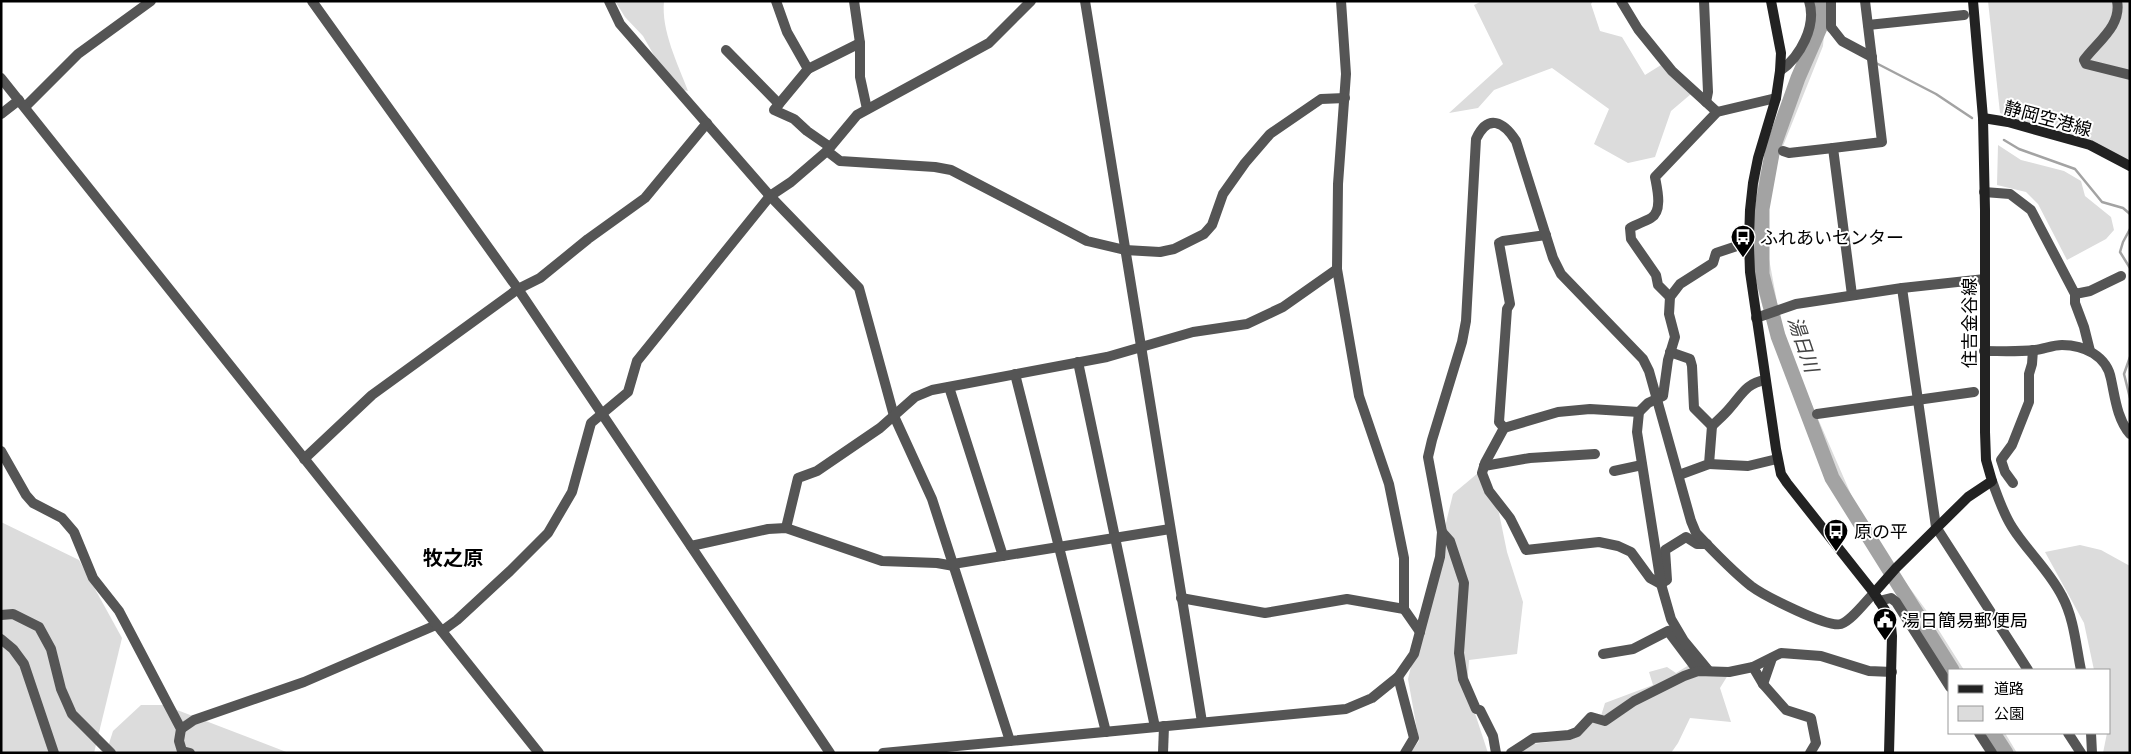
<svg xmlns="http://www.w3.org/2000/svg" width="2131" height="754" font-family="Barlow,'Noto Sans JP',sans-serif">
  <rect width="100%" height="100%" fill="#fff"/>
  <g fill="#dcdcdc">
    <path d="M615,1H664C661,31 678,64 688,91L672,87L643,36L625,17Z"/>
    <polygon points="1482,1 1593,1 1591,4 1600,31 1622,37 1645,75 1661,65 1691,94 1671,111 1655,157 1628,163 1594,144 1609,109 1552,68 1494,90 1478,108 1449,113 1503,64 1474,5"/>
    <polygon points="1815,1 1827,1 1823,46 1779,156 1768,204 1767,248 1780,318 1795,366 1853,499 1892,564 1926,610 1964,670 1950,670 1950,681 1829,484 1770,332 1756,284 1752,239 1755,190 1774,130 1811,40"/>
    <polygon points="1988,1 2130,1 2130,164 2000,113"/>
    <polygon points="1998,145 2021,160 2064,171 2081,181 2085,196 2111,217 2114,230 2106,239 2067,260 2038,204 2026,192 1997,185"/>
    <polygon points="1478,473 1499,513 1507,552 1523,602 1517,654 1469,660 1467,689 1488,753 1410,753 1419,741 1408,679 1453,494"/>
    <polygon points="1,522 79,560 122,638 94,753 1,753"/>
    <polygon points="2080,545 2101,550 2130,566 2130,753 2103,753 2107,733 2110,733 2110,670 2094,670 2084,623 2045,552"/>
    <polygon points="1689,665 1728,675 1720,688 1731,722 1690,718 1678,743 1671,753 1520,753 1533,744 1573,739 1601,716 1605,703 1653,685 1649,672 1667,667 1676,673"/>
    <polygon points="141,705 164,705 289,753 106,753 113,731"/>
    <polygon points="1981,733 2005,733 2017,753 1994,753"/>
  </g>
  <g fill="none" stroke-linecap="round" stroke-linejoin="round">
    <g stroke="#a3a3a3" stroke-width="2.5">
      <polyline points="1822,23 1829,31"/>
      <polyline points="1876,63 1936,94 1972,118"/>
      <polyline points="2004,140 2019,149 2075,169 2102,202 2123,208 2130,214"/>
      <polyline points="2130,229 2123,242 2120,252 2130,268"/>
      <polyline points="2130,357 2124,374 2130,398"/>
    </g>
    <g stroke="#a3a3a3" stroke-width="15">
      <polyline points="1821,1 1822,23 1798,78 1773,148 1762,209 1762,274 1778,336 1832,478 1952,670"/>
      <polyline points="1993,733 2006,753"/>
    </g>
    <g stroke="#555" stroke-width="10">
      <polyline points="312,1 518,289 830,753"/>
      <polyline points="609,1 620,24 770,196 859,288 894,416 932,499 1010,741"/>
      <polyline points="776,1 787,32 808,69 860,43"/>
      <polyline points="854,1 860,43 860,77 867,109"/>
      <polyline points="1085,1 1202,722"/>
      <polyline points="1341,1 1346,74 1338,184 1337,269 1359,396 1389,484 1404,558 1404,609 1420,632"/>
      <polyline points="1621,1 1638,29 1672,71 1717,112"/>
      <polyline points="1704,1 1708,92 1706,102"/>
      <polyline points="1831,1 1831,27 1842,41 1872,57"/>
      <path d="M2117,1C2122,26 2097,42 2084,60L2086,64L2130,75"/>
      <polyline points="1868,25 1964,15"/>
      <polyline points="726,50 779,104"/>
      <polyline points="808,69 774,110 794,119 807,131 830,147"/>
      <path d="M1780,71C1800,57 1817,26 1809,1"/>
      <polyline points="25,107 78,54 151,1"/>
      <polyline points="1,114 19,100"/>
      <polyline points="827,151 840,161 935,167 951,170 1087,241 1125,250 1160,252 1174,249 1204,234 1212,225 1223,194 1245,163 1270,134 1321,99 1345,98"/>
      <polyline points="1783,151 1789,153 1833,148"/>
      <polyline points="1984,192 2010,194 2031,210 2075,294 2090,291 2121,276"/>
      <polyline points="1546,235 1503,241 1499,243 1510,304 1507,309 1499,422 1504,428 1485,463 1482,473 1489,491 1510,518 1526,550 1599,542 1618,546 1631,552 1650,578 1661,584"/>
      <polyline points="1902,288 1936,527 2028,670"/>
      <polyline points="2075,294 2075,303 2084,327 2090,351"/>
      <polyline points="1852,295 1833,148 1882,142 1865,1"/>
      <path d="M1670,297L1658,285L1656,275L1631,239L1630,228C1637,224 1644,222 1651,218C1663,211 1657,188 1655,177L1717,112L1776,98"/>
      <polyline points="1756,318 1796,304 1902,288 1985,279"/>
      <path d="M1984,351C2001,351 2018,352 2035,350C2044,349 2053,345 2062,345C2084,345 2107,356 2111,379C2115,397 2117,419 2130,434"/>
      <path d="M1670,352L1690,359L1692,366L1694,408L1712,426C1718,420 1724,415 1729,409C1741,396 1746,383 1765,380"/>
      <polyline points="1078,362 1155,727"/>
      <polyline points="1015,374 1106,732"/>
      <polyline points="949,387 1003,556"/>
      <polyline points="1817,414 1974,392"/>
      <polyline points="1504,428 1558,412 1590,409 1639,412"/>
      <polyline points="1,451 26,495 33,503 62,518 74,532 93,578 119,611 181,729 179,741 182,751 190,753"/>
      <polyline points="304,459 372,395 518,289 540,278 588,239 645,198 707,123"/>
      <polyline points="1709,464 1748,466 1777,459"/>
      <polyline points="1484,466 1530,458 1595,454"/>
      <polyline points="1614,471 1642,465"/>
      <polyline points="1679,475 1709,464 1712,426"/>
      <polyline points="2013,483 2005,472 2001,460 2012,445 2029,402 2029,374 2032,364 2033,350"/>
      <polyline points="786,528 798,478 817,471 880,428 915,397 932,390 1107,357 1193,332 1247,324 1283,307 1337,269"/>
      <polyline points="1442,532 1450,541 1464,583 1459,653 1463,679 1476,709 1480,710 1493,736 1496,753"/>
      <polyline points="691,546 768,529 786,528 882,561 937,563 954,566"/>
      <polyline points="953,564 1170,529"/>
      <polyline points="1662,583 1667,580 1665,550 1686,537 1697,544 1707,544"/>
      <polyline points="1181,598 1265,613 1347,599 1404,609"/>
      <polyline points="1879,601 1891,598 1896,602 1950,687"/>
      <polyline points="1,615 13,614 39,627 51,649 61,689 72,714 111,753"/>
      <polyline points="442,631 457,620 510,571 548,533 572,492 591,423 628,392 637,361 770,196 791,182 827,151 857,115 989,43 1031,1"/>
      <polyline points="1,639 13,649 24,664 54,753"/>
      <polyline points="1603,654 1633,649 1668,631 1698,671"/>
      <polyline points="1753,667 1763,684 1786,710 1811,718 1816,743 1810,753"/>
      <polyline points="1708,670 1684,641 1671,619 1661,584 1637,432 1639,412 1648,403 1663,396 1668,360 1675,337 1669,314 1670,297 1680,284 1713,263 1716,253 1749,242"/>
      <polyline points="1398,677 1414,738 1405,753"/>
      <polyline points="1763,684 1772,658"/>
      <polyline points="181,729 194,720 304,682 436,625"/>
      <polyline points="1979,733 1992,753"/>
      <polyline points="2068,733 2081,753"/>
      <polyline points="1163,753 1164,726"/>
      <polyline points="1511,753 1534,738 1569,735 1577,732 1591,717 1605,721 1634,701 1684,676 1698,671 1729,672 1753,667 1781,653 1821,656 1869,671 1892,672"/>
    </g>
    <g stroke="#555" stroke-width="10">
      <polyline points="1,78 539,753"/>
      <path d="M1992,481C1998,497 2003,513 2012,527C2027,551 2049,570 2062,596C2074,618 2076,646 2081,670"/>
      <polyline points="2091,733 2092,753"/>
      <path d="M883,753L1346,709L1372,698L1398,677L1414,654L1440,557L1442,532L1428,457L1432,440L1462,342L1466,321L1476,139C1488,113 1504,122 1516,141L1553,258L1561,274L1643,359L1649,371L1691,521L1696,533C1713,551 1731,570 1751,586C1763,595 1827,628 1841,624C1851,621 1866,601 1874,593"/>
    </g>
    <g stroke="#222" stroke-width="10">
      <polyline points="1771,1 1781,53 1780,71 1776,98 1758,158 1753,183 1750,210 1749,242 1750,272 1776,449 1781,474 1787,483 1874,593 1885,610 1891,626 1892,636 1889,753"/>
      <polyline points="1983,118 2008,122 2090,145 2130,166"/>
      <polyline points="1874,593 1896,568 1968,497 1992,481 1986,460 1985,432 1985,210 1983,118 1973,1"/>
    </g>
  </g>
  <defs>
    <symbol id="bus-pin" viewBox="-11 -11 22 30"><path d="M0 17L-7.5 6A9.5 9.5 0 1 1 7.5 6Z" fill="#000" stroke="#fff"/><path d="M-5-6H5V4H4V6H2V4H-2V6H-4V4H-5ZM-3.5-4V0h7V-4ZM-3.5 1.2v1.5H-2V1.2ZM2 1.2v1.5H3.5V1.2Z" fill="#fff"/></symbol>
    <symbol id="civic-pin" viewBox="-11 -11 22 30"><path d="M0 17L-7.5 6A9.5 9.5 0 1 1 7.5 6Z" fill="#000" stroke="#fff"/><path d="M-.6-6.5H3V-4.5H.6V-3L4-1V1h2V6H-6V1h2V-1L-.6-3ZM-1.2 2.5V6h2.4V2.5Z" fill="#fff"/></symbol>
  </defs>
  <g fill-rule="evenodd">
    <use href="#bus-pin" x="1729" y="223" width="28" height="38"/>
    <use href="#bus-pin" x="1822" y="517" width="28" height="38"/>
    <use href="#civic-pin" x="1871" y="606" width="28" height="38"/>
  </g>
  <g text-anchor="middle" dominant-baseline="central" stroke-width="4" stroke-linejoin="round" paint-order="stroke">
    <g font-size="18" fill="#000" stroke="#fff">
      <text transform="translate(2048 118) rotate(15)">静岡空港線</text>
      <text transform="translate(1969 323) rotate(-90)">住吉金谷線</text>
    </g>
    <g font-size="18" fill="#000" stroke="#fff" text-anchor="start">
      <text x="1760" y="237">ふれあいセンター</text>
      <text x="1854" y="531">原の平</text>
      <text x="1902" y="620">湯日簡易郵便局</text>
    </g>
    <g font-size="19" font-style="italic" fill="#444" stroke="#fff">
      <text transform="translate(1804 344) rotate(71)">湯日川</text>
    </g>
    <g font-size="20" font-weight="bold" fill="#000" stroke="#fff">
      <text x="453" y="557">牧之原</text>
    </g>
  </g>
  <rect width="2131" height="754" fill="none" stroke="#000000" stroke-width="5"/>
  <rect x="1948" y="669" width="162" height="65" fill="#ffffff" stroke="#999999"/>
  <rect x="1958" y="685" width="25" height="8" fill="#222222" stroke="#999999"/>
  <text x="1994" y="694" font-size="15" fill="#000000">道路</text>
  <rect x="1958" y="706" width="25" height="15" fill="#dcdcdc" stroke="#999999"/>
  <text x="1994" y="719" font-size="15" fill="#000000">公園</text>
</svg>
